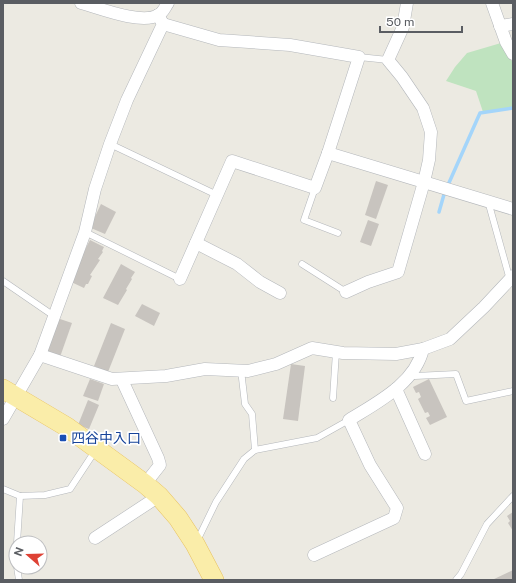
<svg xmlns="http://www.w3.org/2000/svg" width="516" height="583" font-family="'Public Sans','Noto Sans JP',sans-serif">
  <rect width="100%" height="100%" fill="#eceae2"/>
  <polygon fill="#bfe3bf" points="501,43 513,63 513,108 483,112 476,91 446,81 455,67 467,53"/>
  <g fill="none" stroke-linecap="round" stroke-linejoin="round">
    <g stroke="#a4d5fa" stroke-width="3.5">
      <polyline points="448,185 480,113 513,108"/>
      <polyline points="439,212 445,191"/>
    </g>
  </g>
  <g fill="#c8c4bf">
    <polygon points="376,181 388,185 376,219 365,215"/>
    <polygon points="101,204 116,212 105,234 91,228 91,225"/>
    <polygon points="368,220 379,224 371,246 360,242"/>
    <polygon points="90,240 104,247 102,251 103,252 98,259 100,260 90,275 92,276 88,284 86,284 84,288 69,281"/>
    <polygon points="121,264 135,272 131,278 132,279 126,289 127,290 118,305 103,298"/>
    <polygon points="142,304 160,313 154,326 135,316"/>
    <polygon points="57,318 72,323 60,357 46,352"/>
    <polygon points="111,323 125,329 108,372 94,366"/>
    <polygon points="291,364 305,366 298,421 283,419"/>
    <polygon points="90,379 104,384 98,401 83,396"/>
    <polygon points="429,379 447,417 430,425 426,418 430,416 428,412 425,413 418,399 421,397 419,392 416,393 413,387"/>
    <polygon points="88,400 99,405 89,429 78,425"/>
    <polygon points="513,512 513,531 508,523 510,521 507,516"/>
    <polygon points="513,570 513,580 492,580"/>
  </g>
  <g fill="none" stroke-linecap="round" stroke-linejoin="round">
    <defs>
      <g id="lane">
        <polyline points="359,57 388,60"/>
        <polyline points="110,144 217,195"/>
        <polyline points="315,188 304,220 338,233"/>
        <polyline points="488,201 510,280"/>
        <polyline points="85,232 180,279"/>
        <polyline points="302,264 346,292"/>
        <polyline points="3,281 54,316"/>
        <polyline points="241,370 245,404 252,414 255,450"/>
        <polyline points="410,375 415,376 456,374 466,401 513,391"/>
        <polyline points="333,398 336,352"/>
        <polyline points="3,489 20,496 45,495 70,489 95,451"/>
        <polyline points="197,541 216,502 244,459 255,450 317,438 349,420"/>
        <polyline points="17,543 20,496"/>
        <polyline points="16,551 16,560"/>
        <polyline points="17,567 19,580"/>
        <polyline points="456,580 461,574 487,524 513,496"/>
      </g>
      <g id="street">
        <path d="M81,3C99,8 142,25 158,15C163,13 165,7 168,3"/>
        <polyline points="492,3 506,42 513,54"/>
        <polyline points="163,24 219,40 290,45 359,57 328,153 315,188 232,161 180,279"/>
        <polyline points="500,26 513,24"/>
        <polyline points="328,153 513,209"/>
        <polyline points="196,243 237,264 260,282 280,293"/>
        <polyline points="346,292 368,282 398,272 424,182 429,160 431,132 423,108 402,77 388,60 403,27 407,3"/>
        <polyline points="40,355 112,379 166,376 205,369 248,371 276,364 312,348 343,353 396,354 423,349 450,339 484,307 513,276"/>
        <polyline points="122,380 158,458 160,465 145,484"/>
        <polyline points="396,389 425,454"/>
        <polyline points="3,419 40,355 85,232 95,189 110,144 127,100 163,24 158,15"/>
        <polyline points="95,538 159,496"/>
        <path d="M314,555L394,518L397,508L370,465L349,420C376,403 415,384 423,349"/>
      </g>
      <polyline id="primary" points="3,389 67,427 145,484 159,496 178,518 195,544 214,580"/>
    </defs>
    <use href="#lane" stroke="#b4b7bb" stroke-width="7"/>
    <use href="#street" stroke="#b4b7bb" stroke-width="13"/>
    <use href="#primary" stroke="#e8c15e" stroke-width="20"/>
    <use href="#lane" stroke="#fff" stroke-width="6"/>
    <use href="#street" stroke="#fff" stroke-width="12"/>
    <use href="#primary" stroke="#faeda9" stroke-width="19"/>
  </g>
  <rect fill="#1a4fb4" stroke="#fff" stroke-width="1.5" x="59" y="434" width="8" height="8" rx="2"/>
  <g text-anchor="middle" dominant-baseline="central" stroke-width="3.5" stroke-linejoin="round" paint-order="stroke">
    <g font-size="14" fill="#164399" stroke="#fff" text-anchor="start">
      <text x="71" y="438">四谷中入口</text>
    </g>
  </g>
  <rect width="516" height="583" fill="none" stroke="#5a5d62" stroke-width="8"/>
  <g transform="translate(28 555) rotate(290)"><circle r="19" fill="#ffffff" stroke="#bdbec0"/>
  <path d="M0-3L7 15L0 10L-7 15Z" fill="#de4235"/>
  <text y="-6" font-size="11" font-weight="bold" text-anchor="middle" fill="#5a5d62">N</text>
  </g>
  <path d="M380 26v6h82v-6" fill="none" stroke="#5a5d62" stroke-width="2"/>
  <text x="386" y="26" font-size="12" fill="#5a5d62" stroke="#ffffff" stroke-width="3" paint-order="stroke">50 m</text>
</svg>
